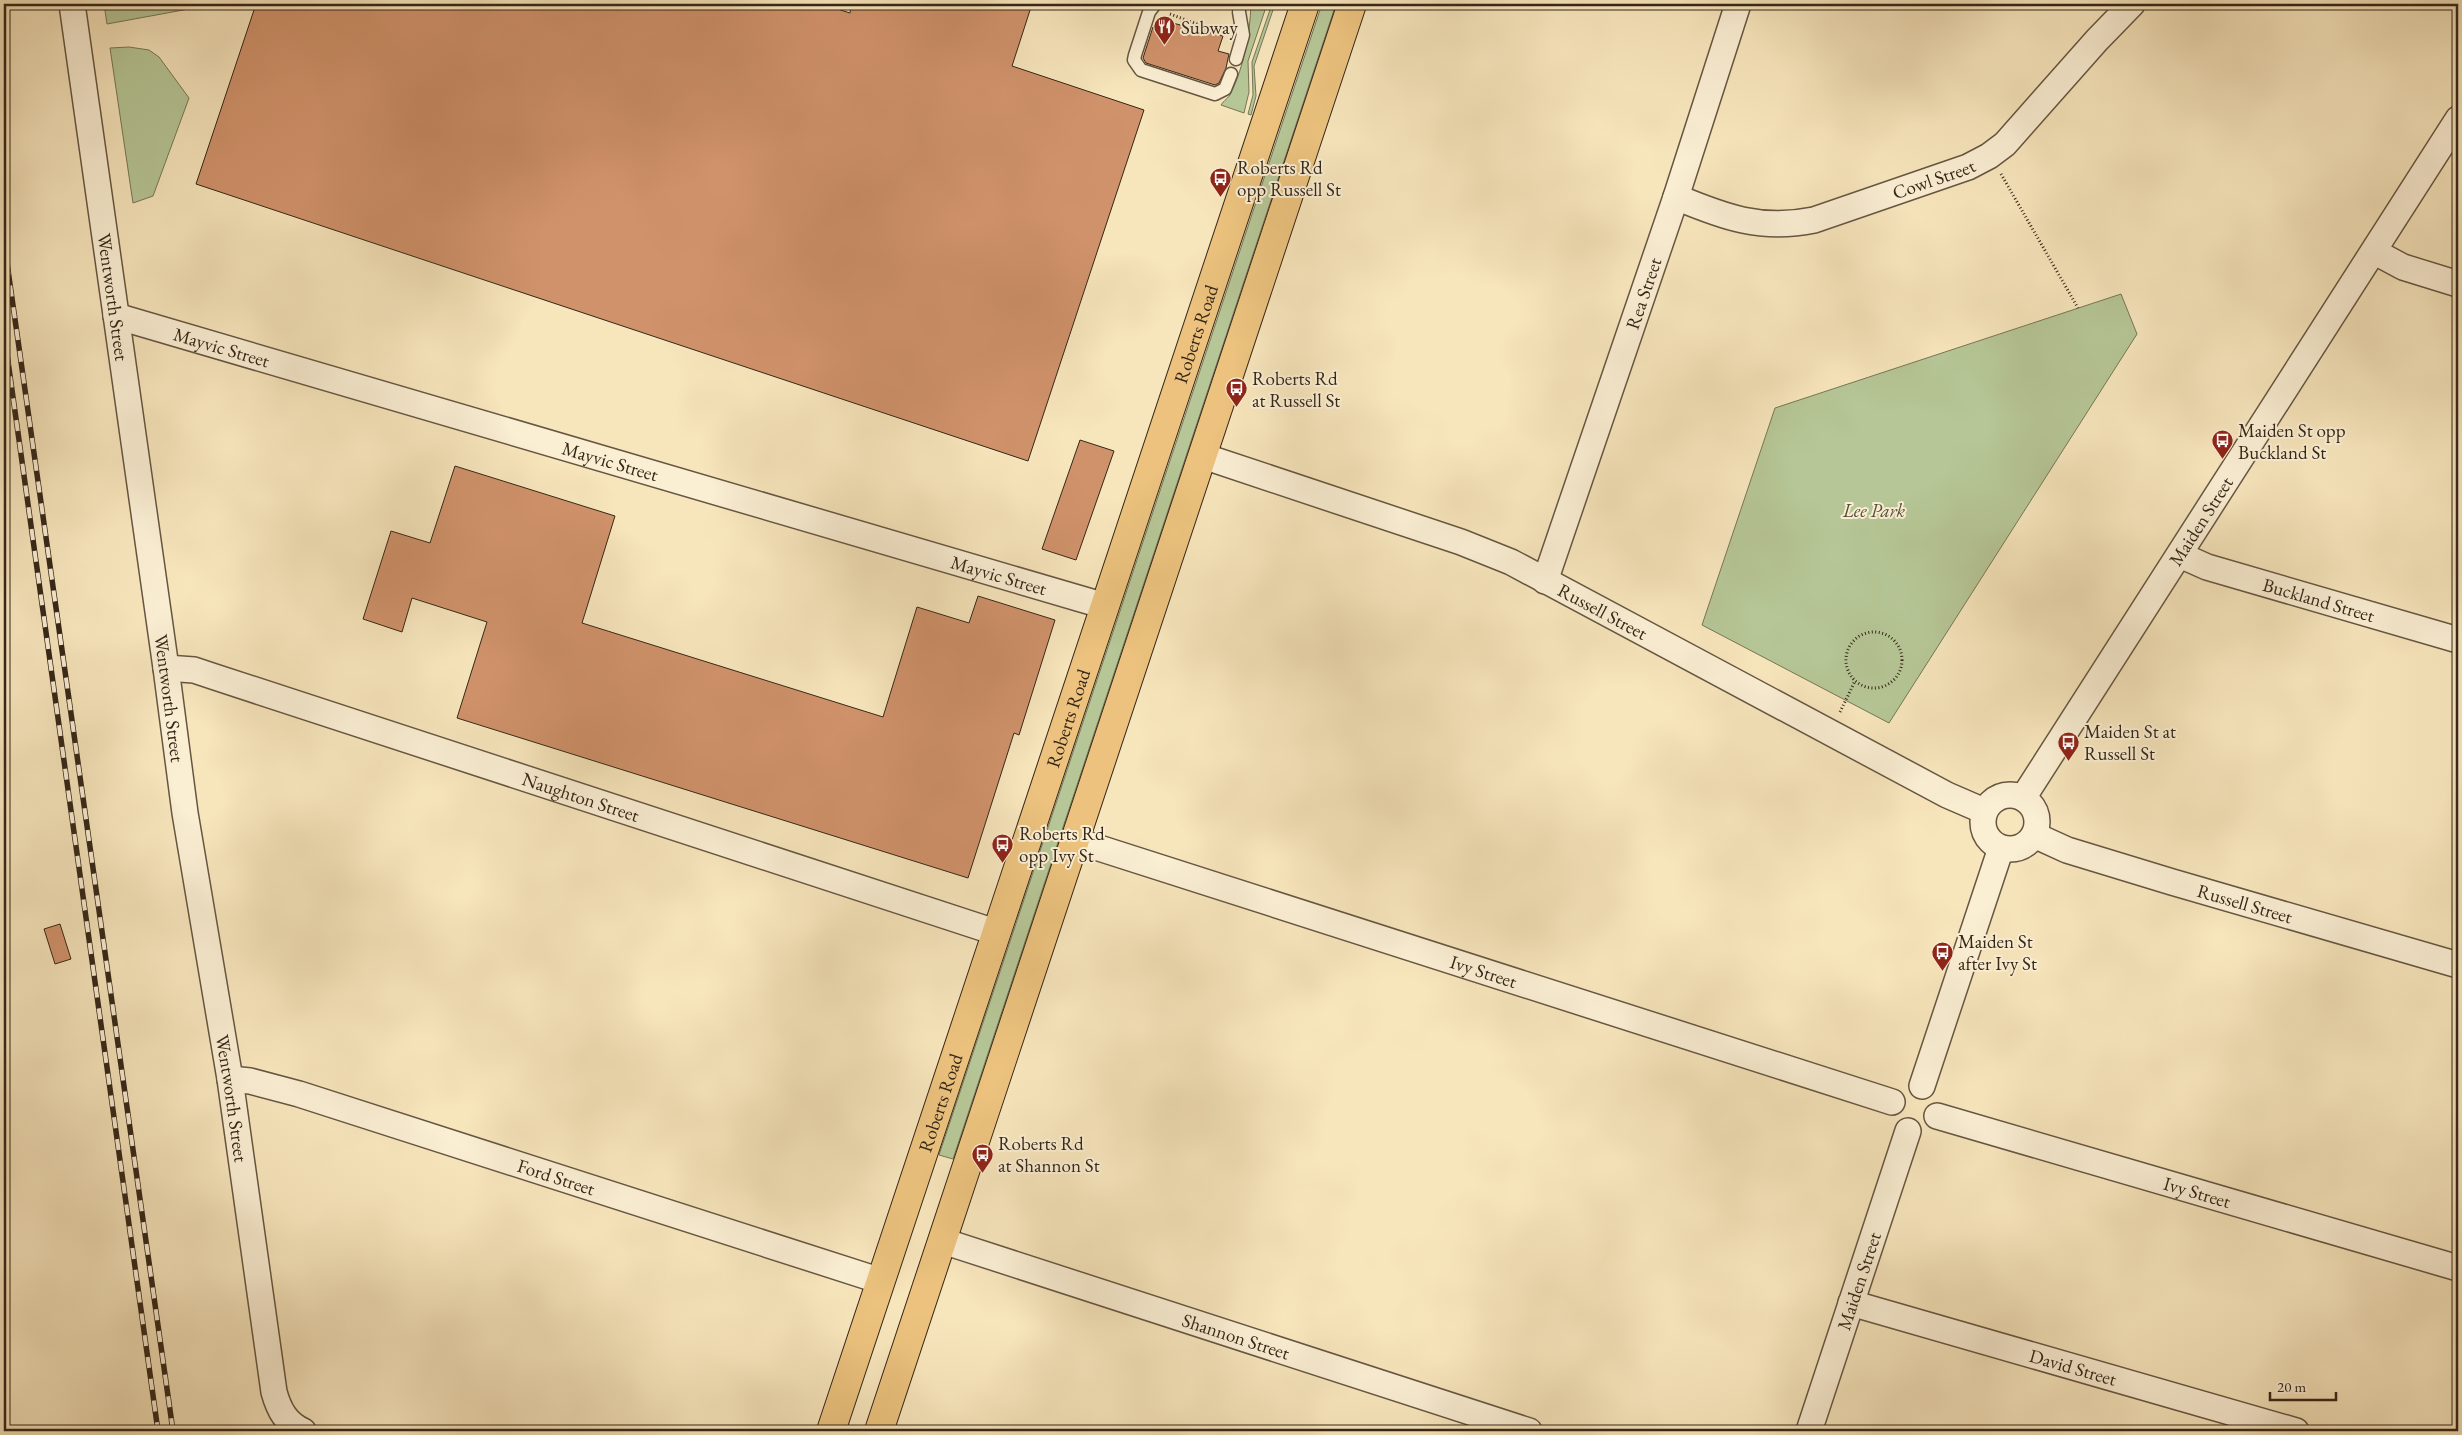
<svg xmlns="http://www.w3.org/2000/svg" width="2462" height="1435" font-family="'EB Garamond',serif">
  <rect width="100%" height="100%" fill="#f7e5bc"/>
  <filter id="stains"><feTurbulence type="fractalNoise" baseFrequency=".004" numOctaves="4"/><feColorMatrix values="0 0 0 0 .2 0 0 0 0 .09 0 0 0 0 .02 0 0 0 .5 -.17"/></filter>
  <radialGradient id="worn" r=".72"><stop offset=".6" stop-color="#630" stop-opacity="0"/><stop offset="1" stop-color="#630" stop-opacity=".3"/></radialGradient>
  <g fill="#b6c696" stroke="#767657">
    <polygon points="104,4 216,4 107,24"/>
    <path d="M1251,4H1267L1248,61L1249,92L1244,113L1221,105C1224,100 1228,99 1231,93C1244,66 1250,34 1251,4Z"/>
    <polygon points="1272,4 1275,4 1254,66 1256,96 1251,115 1248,114 1253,95 1252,62"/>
    <polygon points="1322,4 1336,4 953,1159 939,1155"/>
    <polygon points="129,47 149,50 159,57 189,98 153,196 133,203 110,48"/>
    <polygon points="2121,294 2137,334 1889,723 1702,625 1775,408"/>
  </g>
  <g fill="#d0926b" stroke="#352718">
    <polygon points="256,4 822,4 850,13 851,4 1032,4 1012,66 1144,110 1028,461 196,184"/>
    <polygon points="1161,20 1223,36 1218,51 1229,54 1226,68 1219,83 1215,85 1146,63 1143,58 1153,27 1158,29"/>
    <polygon points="1080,440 1114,451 1076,560 1042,549"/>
    <polygon points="455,466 615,516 582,623 883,717 917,607 969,623 978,596 1055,620 1019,735 1014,733 968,878 457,718 487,622 412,598 402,632 363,619 391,531 430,543"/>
    <polygon points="60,924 71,959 55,964 44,929"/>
  </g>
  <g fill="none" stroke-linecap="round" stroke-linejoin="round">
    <defs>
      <g id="lane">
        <polyline points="1155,4 1149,12 1135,55 1134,60 1141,70 1215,94 1225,89 1231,74"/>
        <polyline points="1236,59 1243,35 1239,12"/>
      </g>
      <g id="street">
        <path id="s1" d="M72,4L166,668L185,813L230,1079L274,1392C279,1410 286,1423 303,1431"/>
        <path id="s2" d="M1676,197C1724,217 1761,231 1814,220L1968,167L1989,156L2005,144L2097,40L2132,4"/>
        <polyline points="2375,252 2403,267 2458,284"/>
        <path id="s3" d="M116,316L1105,606"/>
        <path id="s4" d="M1203,456L1461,542L1511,562L1947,795L1984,811"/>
        <path id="s5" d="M2180,555L2207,567L2458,640"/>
        <path id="s6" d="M1545,581L1676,197L1738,4"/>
        <path id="s7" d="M166,668L194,670L215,677L995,932"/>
        <circle cx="2010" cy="822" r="27"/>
        <path id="s8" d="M2023,798L2458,119"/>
        <path id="s9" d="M2034,835L2067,850L2172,882L2458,965"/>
        <path id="s10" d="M1074,840L1892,1102"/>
        <path id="s11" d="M230,1079L250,1081L299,1094L881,1281"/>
        <polyline points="1922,1086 2001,848"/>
        <path id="s12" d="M1937,1116L2458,1268"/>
        <path id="s13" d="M943,1241L1529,1431"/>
        <path id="s14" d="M1851,1303L2296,1431"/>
        <path id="s15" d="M1809,1431L1908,1131"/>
      </g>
      <g id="highway">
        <path id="s16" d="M831,1431L1305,4"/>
        <polyline points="879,1431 1352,4"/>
      </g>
    </defs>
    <use href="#lane" stroke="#665641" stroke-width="15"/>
    <use href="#street" stroke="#665641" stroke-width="28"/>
    <use href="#highway" stroke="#352718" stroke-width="30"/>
    <g stroke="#352718" stroke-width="3" stroke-dasharray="1 2.5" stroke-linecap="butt">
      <polyline points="1170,14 1205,27 1204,30"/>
      <polyline points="1181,26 1183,20"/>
      <polyline points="2001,174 2078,308"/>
      <circle cx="1874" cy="660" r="28"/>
      <polyline points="1840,712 1855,681"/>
    </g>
    <use href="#lane" stroke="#faeed3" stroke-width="12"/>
    <use href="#street" stroke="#faeed3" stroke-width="25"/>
    <use href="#highway" stroke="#ecc27e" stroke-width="28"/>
    <defs>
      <g id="rail">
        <polyline points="4,242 173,1431"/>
        <polyline points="4,333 158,1431"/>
      </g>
    </defs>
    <use href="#rail" stroke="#352718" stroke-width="5.5"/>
    <use href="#rail" stroke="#faeed3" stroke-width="4" stroke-dasharray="11" stroke-linecap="butt"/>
  </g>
  <defs>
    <symbol id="restaurant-pin" viewBox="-11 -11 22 30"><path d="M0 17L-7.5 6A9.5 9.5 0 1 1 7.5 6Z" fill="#8f2418" stroke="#faeed3"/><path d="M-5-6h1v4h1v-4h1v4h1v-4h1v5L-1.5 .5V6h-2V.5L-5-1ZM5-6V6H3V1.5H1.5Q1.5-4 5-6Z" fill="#fff"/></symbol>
    <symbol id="bus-pin" viewBox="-11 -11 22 30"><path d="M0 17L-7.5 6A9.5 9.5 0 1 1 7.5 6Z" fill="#8f2418" stroke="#faeed3"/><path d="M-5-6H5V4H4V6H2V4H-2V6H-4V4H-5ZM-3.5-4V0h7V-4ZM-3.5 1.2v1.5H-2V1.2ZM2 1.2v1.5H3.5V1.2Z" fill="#fff"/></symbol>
  </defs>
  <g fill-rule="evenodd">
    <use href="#restaurant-pin" x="1152" y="14" width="25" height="34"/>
    <use href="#bus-pin" x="1208" y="166" width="25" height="34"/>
    <use href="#bus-pin" x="1224" y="376" width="25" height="34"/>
    <use href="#bus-pin" x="2210" y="428" width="25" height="34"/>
    <use href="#bus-pin" x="2056" y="730" width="25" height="34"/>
    <use href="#bus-pin" x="990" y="832" width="25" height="34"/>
    <use href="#bus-pin" x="1930" y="940" width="25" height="34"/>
    <use href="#bus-pin" x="970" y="1142" width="25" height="34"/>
  </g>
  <g text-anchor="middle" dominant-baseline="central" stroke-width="4" stroke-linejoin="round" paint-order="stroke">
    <g font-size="19" fill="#352718" stroke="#faeed3" text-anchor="start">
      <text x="1181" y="27">Subway</text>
      <text x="1237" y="167">Roberts Rd<tspan x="1237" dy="22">opp Russell St</tspan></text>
      <text x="1252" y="378">Roberts Rd<tspan x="1252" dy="22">at Russell St</tspan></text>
      <text x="2238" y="430">Maiden St opp<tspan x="2238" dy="22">Buckland St</tspan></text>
      <text x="2084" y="731">Maiden St at<tspan x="2084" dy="22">Russell St</tspan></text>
      <text x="1019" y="833">Roberts Rd<tspan x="1019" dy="22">opp Ivy St</tspan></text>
      <text x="1958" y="941">Maiden St<tspan x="1958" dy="22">after Ivy St</tspan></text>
      <text x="998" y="1143">Roberts Rd<tspan x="998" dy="22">at Shannon St</tspan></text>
    </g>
    <g font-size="19" fill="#352718" stroke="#faeed3">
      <text stroke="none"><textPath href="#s2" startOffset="269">Cowl Street</textPath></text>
      <text stroke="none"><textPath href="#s6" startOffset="304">Rea Street</textPath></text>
      <text stroke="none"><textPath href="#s1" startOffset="296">Wentworth Street</textPath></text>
      <text stroke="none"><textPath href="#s16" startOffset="1156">Roberts Road</textPath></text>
      <text stroke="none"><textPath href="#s3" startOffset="110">Mayvic Street</textPath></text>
      <text stroke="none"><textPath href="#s3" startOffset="515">Mayvic Street</textPath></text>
      <text stroke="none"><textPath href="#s8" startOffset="329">Maiden Street</textPath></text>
      <text stroke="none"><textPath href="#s3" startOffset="920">Mayvic Street</textPath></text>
      <text stroke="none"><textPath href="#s5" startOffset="146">Buckland Street</textPath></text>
      <text stroke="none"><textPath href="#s4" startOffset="430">Russell Street</textPath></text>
      <text stroke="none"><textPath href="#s1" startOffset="701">Wentworth Street</textPath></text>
      <text stroke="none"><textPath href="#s16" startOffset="751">Roberts Road</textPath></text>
      <text stroke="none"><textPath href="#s7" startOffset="435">Naughton Street</textPath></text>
      <text stroke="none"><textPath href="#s9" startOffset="222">Russell Street</textPath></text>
      <text stroke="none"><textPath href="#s10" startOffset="430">Ivy Street</textPath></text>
      <text stroke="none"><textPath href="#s1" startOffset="1106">Wentworth Street</textPath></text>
      <text stroke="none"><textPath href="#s16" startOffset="346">Roberts Road</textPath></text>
      <text stroke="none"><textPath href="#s11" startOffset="341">Ford Street</textPath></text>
      <text stroke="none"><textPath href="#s12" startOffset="271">Ivy Street</textPath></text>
      <text stroke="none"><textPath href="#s15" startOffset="158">Maiden Street</textPath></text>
      <text stroke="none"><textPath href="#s13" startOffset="308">Shannon Street</textPath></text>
      <text stroke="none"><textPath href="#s14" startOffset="231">David Street</textPath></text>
    </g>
    <g font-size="19" font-style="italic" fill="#554f38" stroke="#faeed3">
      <text x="1874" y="510">Lee Park</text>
    </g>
  </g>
  <rect width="2462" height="1435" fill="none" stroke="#f7e5bc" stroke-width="20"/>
  <rect x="5" y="5" width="2452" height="1425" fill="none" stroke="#352718" stroke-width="2.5"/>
  <rect x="10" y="10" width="2442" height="1415" fill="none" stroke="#352718"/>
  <path d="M2270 1392v8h66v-8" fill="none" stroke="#352718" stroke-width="2.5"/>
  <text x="2277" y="1392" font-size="15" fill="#352718" stroke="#faeed3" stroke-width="4" paint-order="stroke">20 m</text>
  <rect width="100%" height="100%" filter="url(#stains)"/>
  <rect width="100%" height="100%" fill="url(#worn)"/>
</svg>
